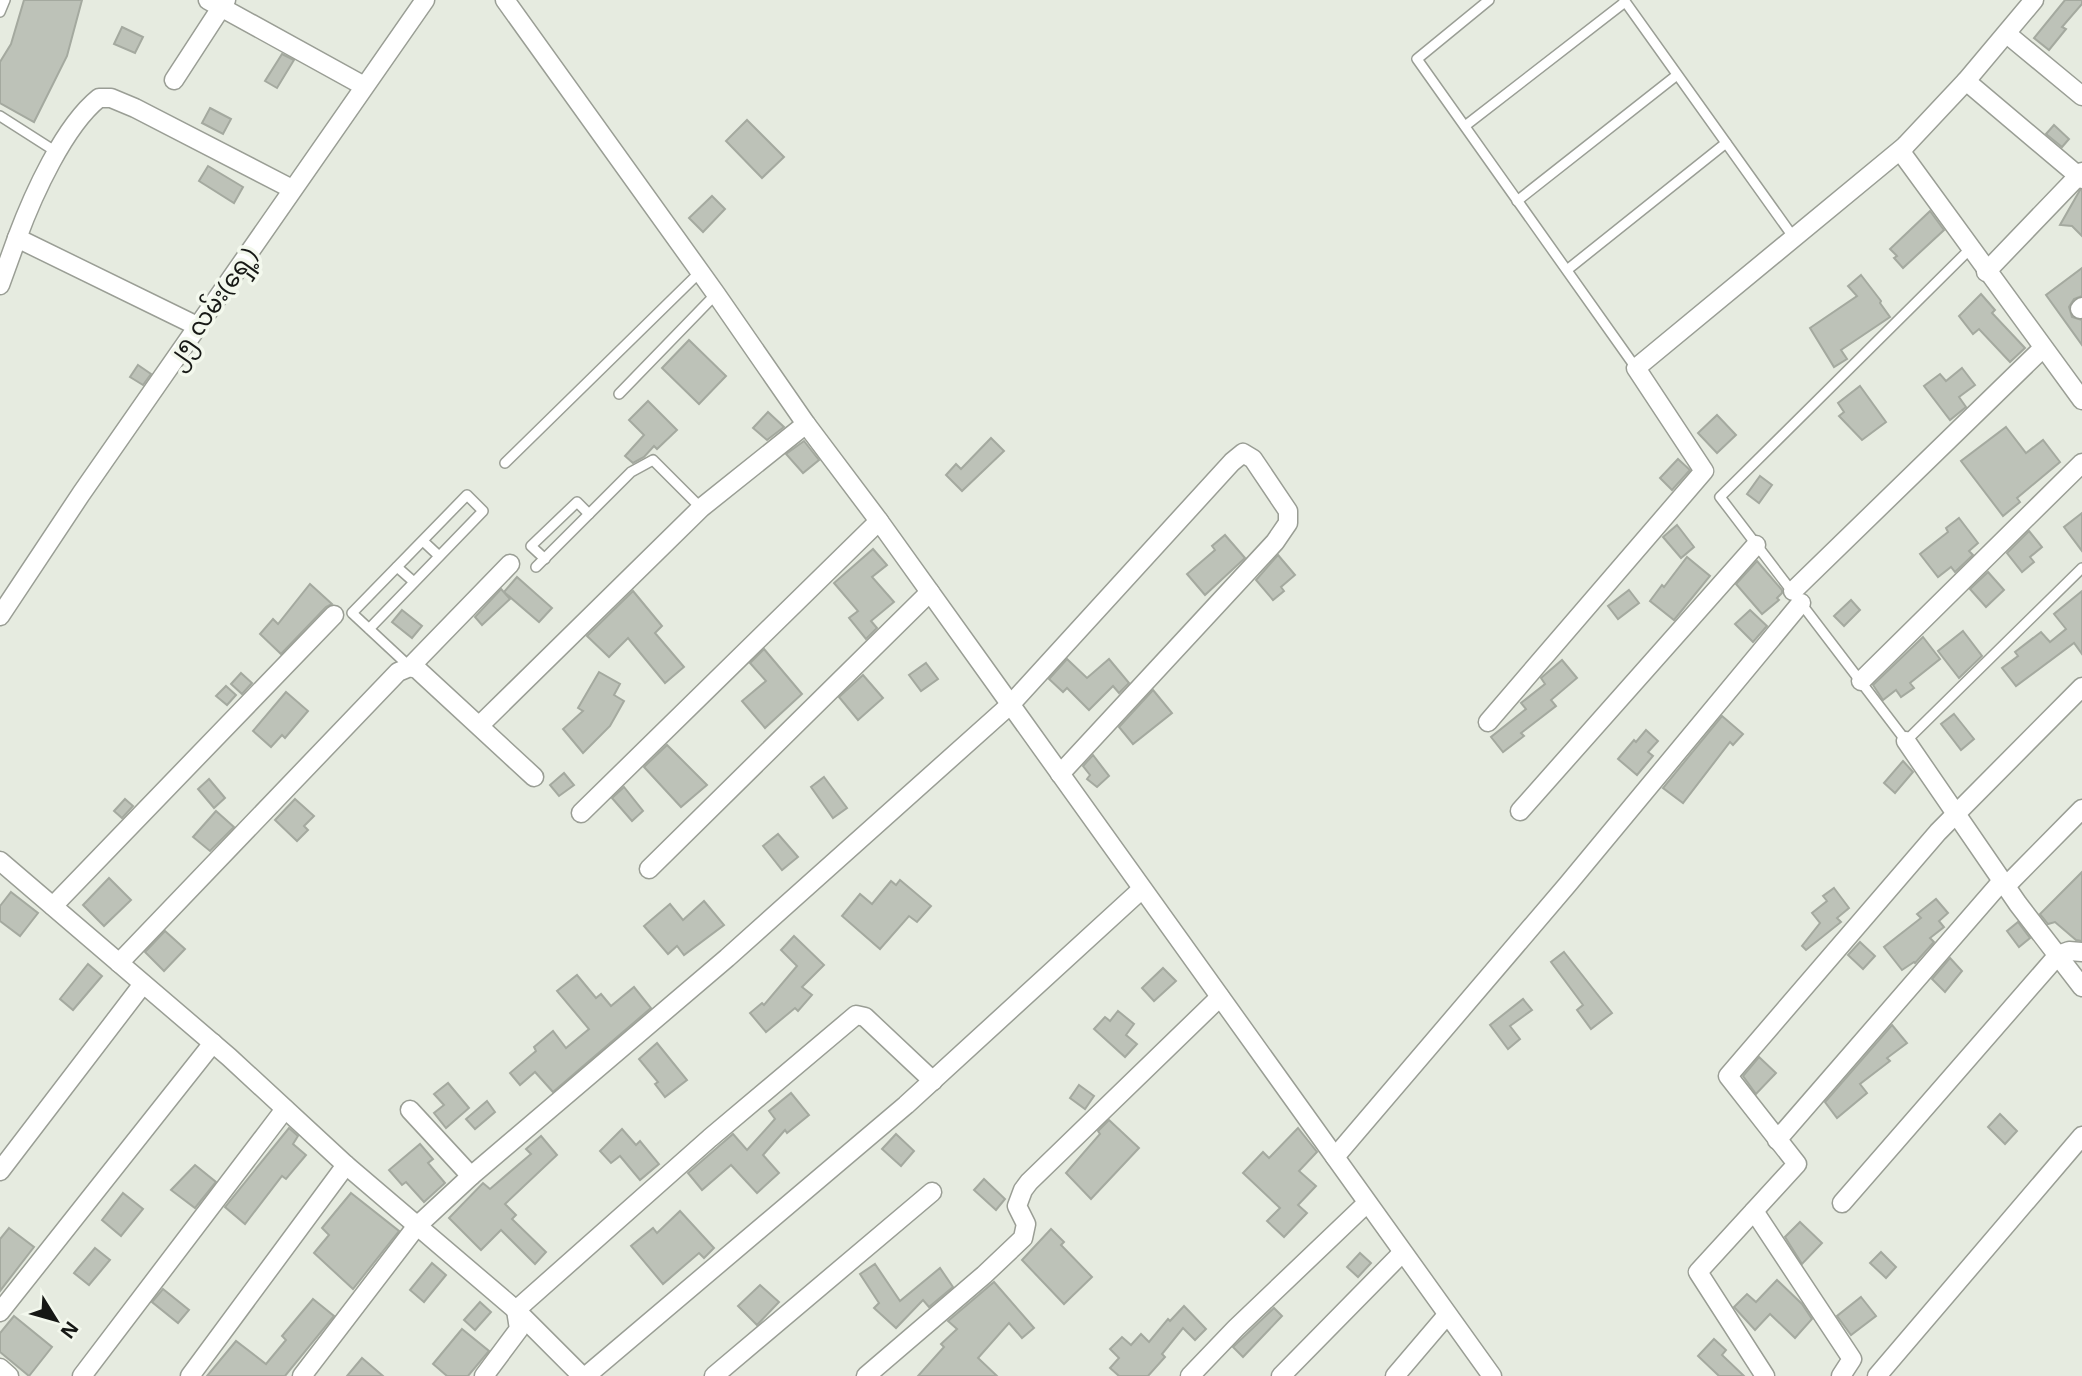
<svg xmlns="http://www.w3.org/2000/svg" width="2082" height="1376" font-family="'Open Sans','Noto Sans Myanmar',sans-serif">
  <rect width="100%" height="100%" fill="#e6ebe0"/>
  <g fill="#bdc2b8" stroke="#a4a99f" stroke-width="2">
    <polygon points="24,0 82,0 67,56 34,122 0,103 0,62 11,44"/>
    <polygon points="2065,0 2082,0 2082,4 2062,27 2066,29 2049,50 2034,38"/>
    <polygon points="122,27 143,37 135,53 114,44"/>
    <polygon points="282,54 294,60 277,88 265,81"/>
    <polygon points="210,108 231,119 223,134 202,123"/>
    <polygon points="747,120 784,157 762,178 726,141"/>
    <polygon points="2054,125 2069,139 2062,147 2046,134"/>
    <polygon points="208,166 243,187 234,203 199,181"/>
    <polygon points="2080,190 2082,190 2082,236 2072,226 2060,225"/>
    <polygon points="712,196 725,209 703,232 689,218"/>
    <polygon points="1930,211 1944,230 1903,268 1894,258 1897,256 1890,249"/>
    <polygon points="2082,268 2082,296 2074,299 2069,307 2072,317 2082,320 2082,345 2046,295"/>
    <polygon points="1861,275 1881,301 1880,303 1890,317 1841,350 1847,359 1834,367 1810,328 1857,296 1848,286"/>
    <polygon points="1981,294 1995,310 1992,313 2025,348 2010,362 1979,329 1973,334 1959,316"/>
    <polygon points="689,340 726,376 699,404 662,368"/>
    <polygon points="138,365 151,374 143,385 130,377"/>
    <polygon points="1962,368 1975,385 1959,397 1966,407 1950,420 1924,386 1940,374 1946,381"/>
    <polygon points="1860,386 1886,422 1862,440 1839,416 1844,412 1838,403"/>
    <polygon points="648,401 677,430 657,449 654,446 644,457 633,463 625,456 644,435 629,420"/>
    <polygon points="768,412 784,427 767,440 753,428"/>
    <polygon points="1717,415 1736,435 1717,453 1698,433"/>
    <polygon points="2006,427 2026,453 2043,440 2060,462 2017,498 2020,502 2003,516 1961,461"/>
    <polygon points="991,438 1004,451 962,491 946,475 956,464 961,469"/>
    <polygon points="804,441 819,460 803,473 786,454"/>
    <polygon points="1678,459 1690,470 1672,490 1660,478"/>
    <polygon points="1760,476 1772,485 1759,503 1747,494"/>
    <polygon points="2082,513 2082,551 2064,527"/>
    <polygon points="1959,518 1978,543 1969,551 1973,555 1955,572 1951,567 1938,577 1920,554 1948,532 1946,528"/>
    <polygon points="1677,525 1694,547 1681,558 1663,537"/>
    <polygon points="2029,531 2042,547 2030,557 2034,562 2022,572 2007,553"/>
    <polygon points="1225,535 1245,558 1205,595 1187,574 1215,550 1212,546"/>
    <polygon points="873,549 887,565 872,577 894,602 871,621 877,628 866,639 849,618 858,611 834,583"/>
    <polygon points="1278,555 1295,575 1281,587 1284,591 1273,600 1256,580"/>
    <polygon points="1687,557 1710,576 1674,620 1650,601 1662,585 1664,587"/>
    <polygon points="1757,561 1782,590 1782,593 1777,598 1779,600 1762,614 1736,584"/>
    <polygon points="1988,572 2004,590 1986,607 1970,589"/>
    <polygon points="517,577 552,608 539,622 504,592"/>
    <polygon points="310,584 332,604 326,607 281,654 260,634 273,619 278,624"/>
    <polygon points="501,589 510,599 482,625 475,617"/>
    <polygon points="1629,590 1639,603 1618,619 1608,606"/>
    <polygon points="633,591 662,626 655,633 684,667 665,683 628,638 609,657 587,636"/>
    <polygon points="2082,591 2082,654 2074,643 2016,686 2002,668 2018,656 2015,652 2041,632 2050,642 2066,629 2054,614"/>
    <polygon points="1851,600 1860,610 1844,626 1834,616"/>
    <polygon points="402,610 422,626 412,638 392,622"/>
    <polygon points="1750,610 1767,626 1753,642 1735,624"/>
    <polygon points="1963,631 1982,656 1959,678 1938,651"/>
    <polygon points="1923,637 1940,659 1910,683 1914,688 1901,697 1896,690 1883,700 1873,685"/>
    <polygon points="764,649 802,694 765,728 742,701 766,681 750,663"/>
    <polygon points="1067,659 1087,678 1109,659 1129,683 1119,693 1113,686 1089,710 1067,688 1063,692 1049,679"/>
    <polygon points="1562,660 1577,678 1551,700 1556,706 1521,733 1524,736 1503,752 1491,737 1526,709 1521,703 1545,684 1541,678"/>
    <polygon points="926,663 938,679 921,691 909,675"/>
    <polygon points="599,672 620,684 614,695 624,701 610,726 583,753 563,729 583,711 578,708"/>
    <polygon points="241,673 252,683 242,694 231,684"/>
    <polygon points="863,675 883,698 858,720 839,697"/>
    <polygon points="226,686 236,695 227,705 216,696"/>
    <polygon points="1153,690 1172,713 1133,744 1119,727"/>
    <polygon points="286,692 308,711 285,738 282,735 271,747 253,731"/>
    <polygon points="1954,714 1974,739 1961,750 1941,724"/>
    <polygon points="1722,716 1743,734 1733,745 1730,742 1683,803 1663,788"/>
    <polygon points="1646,730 1658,741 1648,752 1653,756 1637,775 1618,759 1634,740 1636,742"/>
    <polygon points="667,745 707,785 681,807 644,767"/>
    <polygon points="1093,755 1109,776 1097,787 1087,779 1090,775 1083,766"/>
    <polygon points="1903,761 1913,772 1895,793 1884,783"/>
    <polygon points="564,773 574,785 559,796 550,785"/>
    <polygon points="824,777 847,808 833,818 811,787"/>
    <polygon points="209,779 225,798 214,808 198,789"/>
    <polygon points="624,787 643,811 632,821 612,798"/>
    <polygon points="125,799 133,806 122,818 114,811"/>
    <polygon points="295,799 314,816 304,826 308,830 297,841 275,820"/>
    <polygon points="216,811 234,827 210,851 193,837"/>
    <polygon points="778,834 798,857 782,870 763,846"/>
    <polygon points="2082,872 2082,941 2076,940 2055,922 2048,924 2040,914"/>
    <polygon points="109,878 131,900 104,926 83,905"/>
    <polygon points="900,880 931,906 917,922 909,916 880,949 842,916 860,894 872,904 891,881 896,885"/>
    <polygon points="1834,888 1849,908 1837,918 1841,922 1806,950 1802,946 1820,923 1812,913 1827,901 1823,896"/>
    <polygon points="11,892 38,913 20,936 0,921 0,906"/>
    <polygon points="1936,899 1948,913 1939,921 1944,927 1930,938 1934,942 1915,963 1914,962 1902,970 1884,947 1921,918 1917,914"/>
    <polygon points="704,901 724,925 684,955 677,946 668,954 644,926 670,904 683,920"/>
    <polygon points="2018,922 2030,938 2019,947 2007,931"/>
    <polygon points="165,931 185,949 164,971 145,952"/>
    <polygon points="794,936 824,965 802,987 812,995 798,1011 795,1008 766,1032 750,1013 762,1003 764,1005 797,966 781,950"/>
    <polygon points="1860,942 1875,956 1863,969 1848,955"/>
    <polygon points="1564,952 1612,1013 1591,1029 1577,1010 1583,1005 1551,962"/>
    <polygon points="1950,958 1962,971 1945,992 1932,979"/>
    <polygon points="88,964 102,976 73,1010 60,999"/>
    <polygon points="1163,968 1176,981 1154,1001 1142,988"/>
    <polygon points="577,975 596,998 601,994 611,1006 634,987 651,1008 553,1092 535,1072 520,1085 510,1073 536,1051 534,1047 553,1031 566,1048 589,1029 557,991"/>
    <polygon points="1523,999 1532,1010 1510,1026 1520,1039 1508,1049 1490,1025"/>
    <polygon points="1118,1011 1134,1024 1126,1035 1137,1044 1125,1057 1094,1029 1105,1017 1110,1021"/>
    <polygon points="1892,1025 1907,1043 1887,1058 1890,1061 1860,1084 1867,1093 1837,1118 1825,1102"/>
    <polygon points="657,1043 687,1080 665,1097 655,1084 658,1082 639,1059"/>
    <polygon points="1759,1057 1776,1073 1756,1094 1743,1076"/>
    <polygon points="448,1083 469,1108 446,1128 434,1113 444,1105 434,1094"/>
    <polygon points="1079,1085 1094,1096 1085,1109 1070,1098"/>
    <polygon points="791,1093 809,1115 787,1133 785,1130 763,1155 779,1173 757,1193 731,1165 702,1190 688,1173 733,1134 747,1150 775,1119 769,1111"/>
    <polygon points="487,1101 495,1112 475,1129 466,1119"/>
    <polygon points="2000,1114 2017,1131 2005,1144 1988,1127"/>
    <polygon points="1109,1120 1139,1148 1091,1199 1066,1173 1100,1134 1098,1131"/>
    <polygon points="289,1128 298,1136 293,1144 306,1155 286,1179 282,1176 245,1224 225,1207"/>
    <polygon points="1298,1128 1317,1152 1299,1171 1316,1186 1298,1205 1307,1213 1284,1237 1267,1221 1280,1208 1243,1173 1263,1152 1269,1158"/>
    <polygon points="622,1129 636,1145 640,1141 659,1164 640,1180 620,1156 611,1163 600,1151"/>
    <polygon points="896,1134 914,1151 901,1166 882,1149"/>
    <polygon points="541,1136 557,1155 505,1204 516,1215 512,1219 546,1252 535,1264 501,1230 481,1250 449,1218 483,1183 490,1189 531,1154 526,1149"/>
    <polygon points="420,1144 433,1159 428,1163 445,1183 424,1202 406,1182 402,1185 389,1170"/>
    <polygon points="195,1165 216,1182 195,1208 171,1190"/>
    <polygon points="984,1179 1005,1199 996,1210 974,1190"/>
    <polygon points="123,1193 143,1209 121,1236 102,1220"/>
    <polygon points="351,1193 399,1231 353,1289 314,1253 329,1235 322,1228"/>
    <polygon points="680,1211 714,1248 704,1258 699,1253 663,1284 631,1246 653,1228 657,1233"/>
    <polygon points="1800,1222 1822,1243 1802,1264 1785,1237"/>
    <polygon points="9,1228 34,1247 0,1291 0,1239"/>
    <polygon points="1051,1229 1064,1242 1061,1245 1092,1277 1064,1304 1022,1260"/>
    <polygon points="95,1248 110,1260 89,1285 74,1273"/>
    <polygon points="1881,1252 1896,1267 1886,1278 1870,1263"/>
    <polygon points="1360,1253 1371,1263 1358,1277 1347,1267"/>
    <polygon points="432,1263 446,1275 424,1302 410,1290"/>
    <polygon points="875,1264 900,1301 940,1268 953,1287 929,1307 923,1300 896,1328 874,1308 879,1303 860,1274"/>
    <polygon points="1777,1280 1802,1304 1812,1319 1795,1338 1770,1314 1755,1330 1734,1307 1747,1294 1756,1302"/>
    <polygon points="994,1282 1034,1328 1022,1338 1009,1323 978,1358 997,1376 918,1376 944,1347 941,1344 957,1329 948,1321"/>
    <polygon points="760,1285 779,1302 757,1325 738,1306"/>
    <polygon points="163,1289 189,1310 178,1323 152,1302"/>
    <polygon points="1861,1297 1876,1316 1851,1335 1837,1316"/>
    <polygon points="313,1299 334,1316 285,1376 207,1376 236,1341 266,1364 286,1340 282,1336"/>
    <polygon points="480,1302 491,1312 475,1330 464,1320"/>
    <polygon points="1184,1306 1206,1329 1195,1340 1183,1328 1162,1354 1165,1357 1148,1376 1119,1376 1110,1368 1119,1358 1110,1349 1122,1337 1131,1345 1141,1334 1149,1342 1168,1319 1170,1321"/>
    <polygon points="1274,1308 1282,1316 1243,1357 1233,1347"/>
    <polygon points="14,1316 52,1347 29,1376 0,1352 0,1333"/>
    <polygon points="462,1329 489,1351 468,1376 447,1376 433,1364"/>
    <polygon points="1714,1339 1726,1350 1722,1355 1744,1376 1719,1376 1698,1356"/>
    <polygon points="362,1358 383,1376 347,1376"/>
  </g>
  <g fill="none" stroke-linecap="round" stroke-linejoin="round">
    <defs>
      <g id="service">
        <polyline points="1489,0 1417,59 1636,368"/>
        <polyline points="1624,0 1794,238"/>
        <polyline points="0,12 5,0"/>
        <polyline points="0,116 58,153"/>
        <polyline points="1465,126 1625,2"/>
        <polyline points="1517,201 1677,75"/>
        <polyline points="1970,249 1720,497 1906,741 2082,568"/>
        <polyline points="1567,270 1726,143"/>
        <polyline points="619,394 716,294"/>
        <polyline points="505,463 700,272"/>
        <polyline points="423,541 439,556"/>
        <polyline points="545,559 531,546 577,502 589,514"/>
        <polyline points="397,567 414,582"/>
        <polyline points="536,567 631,472 653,460 701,508"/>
        <polyline points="369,629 483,511 467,495 352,613 410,667"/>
      </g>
      <g id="minor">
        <polyline points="208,0 364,86"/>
        <polyline points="505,0 716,294 806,424 879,521 1492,1376"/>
        <polyline points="2007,34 2082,96"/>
        <polyline points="174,80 226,0"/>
        <polyline points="1966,81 2082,179"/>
        <polyline points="1905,146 1902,151 1904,156 2082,400"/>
        <path d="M17,238C33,195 64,126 99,98H111L135,108L292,189"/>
        <polyline points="1986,272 2082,172"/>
        <polyline points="0,285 17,238 197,326"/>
        <polyline points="2080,309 2082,307"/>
        <polyline points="1793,591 2043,348"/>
        <polyline points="0,616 81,494 425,0"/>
        <polyline points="410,667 510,564"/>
        <polyline points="1861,681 2082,463"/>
        <polyline points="1488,722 1704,471 1636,368 1905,146 1966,81 2034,0"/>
        <polyline points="480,725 701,508 806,424"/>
        <polyline points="1906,741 2018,904 2082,987"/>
        <polyline points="1520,811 1756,545"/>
        <polyline points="581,813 879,521"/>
        <polyline points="0,861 229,1057 346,1165 516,1310 582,1376"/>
        <polyline points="649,869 930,592"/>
        <polyline points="2006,886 2082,809"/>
        <polyline points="53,906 334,615"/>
        <polyline points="119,963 398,672 410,667 417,669 534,777"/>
        <polyline points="410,1110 471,1176"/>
        <polyline points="1777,1140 2002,881"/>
        <polyline points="1335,1157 1568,884 1801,603"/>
        <polyline points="0,1171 143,984"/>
        <polyline points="1842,1203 2058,955 2069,951 2082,952"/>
        <polyline points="1754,1211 1852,1359 1841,1376"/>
        <polyline points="0,1312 213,1043"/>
        <polyline points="0,1368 9,1376"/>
        <polyline points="82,1376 285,1109"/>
        <polyline points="190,1376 346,1165"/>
        <polyline points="302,1376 416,1227 471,1176 727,958 1011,704 1232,462 1243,453 1253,459 1288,511 1288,523 1275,542 1060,774"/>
        <polyline points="484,1376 519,1329 516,1310 710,1138 856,1015 865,1017 933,1081"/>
        <polyline points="586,1376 906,1105 1142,889"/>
        <polyline points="714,1376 932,1192"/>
        <polyline points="866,1376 984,1275 1023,1238 1026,1224 1017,1206 1023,1190 1029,1182 1220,997"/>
        <polyline points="1190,1376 1236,1328 1367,1203"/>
        <polyline points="1281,1376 1402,1253"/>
        <polyline points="1395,1376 1447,1315"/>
        <polyline points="1765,1376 1698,1272 1797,1164 1728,1076 1938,832 2082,687"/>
        <polyline points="1877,1376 2082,1136"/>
      </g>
    </defs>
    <use href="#service" stroke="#9a9e95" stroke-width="12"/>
    <use href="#minor" stroke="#9a9e95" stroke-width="21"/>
    <use href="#service" stroke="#fff" stroke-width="9"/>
    <use href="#minor" stroke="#fff" stroke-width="18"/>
  </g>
  <g text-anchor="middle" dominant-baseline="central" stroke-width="7" stroke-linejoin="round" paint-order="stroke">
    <g font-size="24" fill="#161815" stroke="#f3f8ed">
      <text transform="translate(210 307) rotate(-55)">၂၅ လမ်း(ရှေ့)</text>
    </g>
  </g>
  <g transform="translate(56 1320) rotate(127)" stroke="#f3f8ed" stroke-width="5" paint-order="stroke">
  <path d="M0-5L12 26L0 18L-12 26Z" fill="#161815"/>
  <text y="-10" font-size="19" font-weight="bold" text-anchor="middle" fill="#161815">N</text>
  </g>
</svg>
